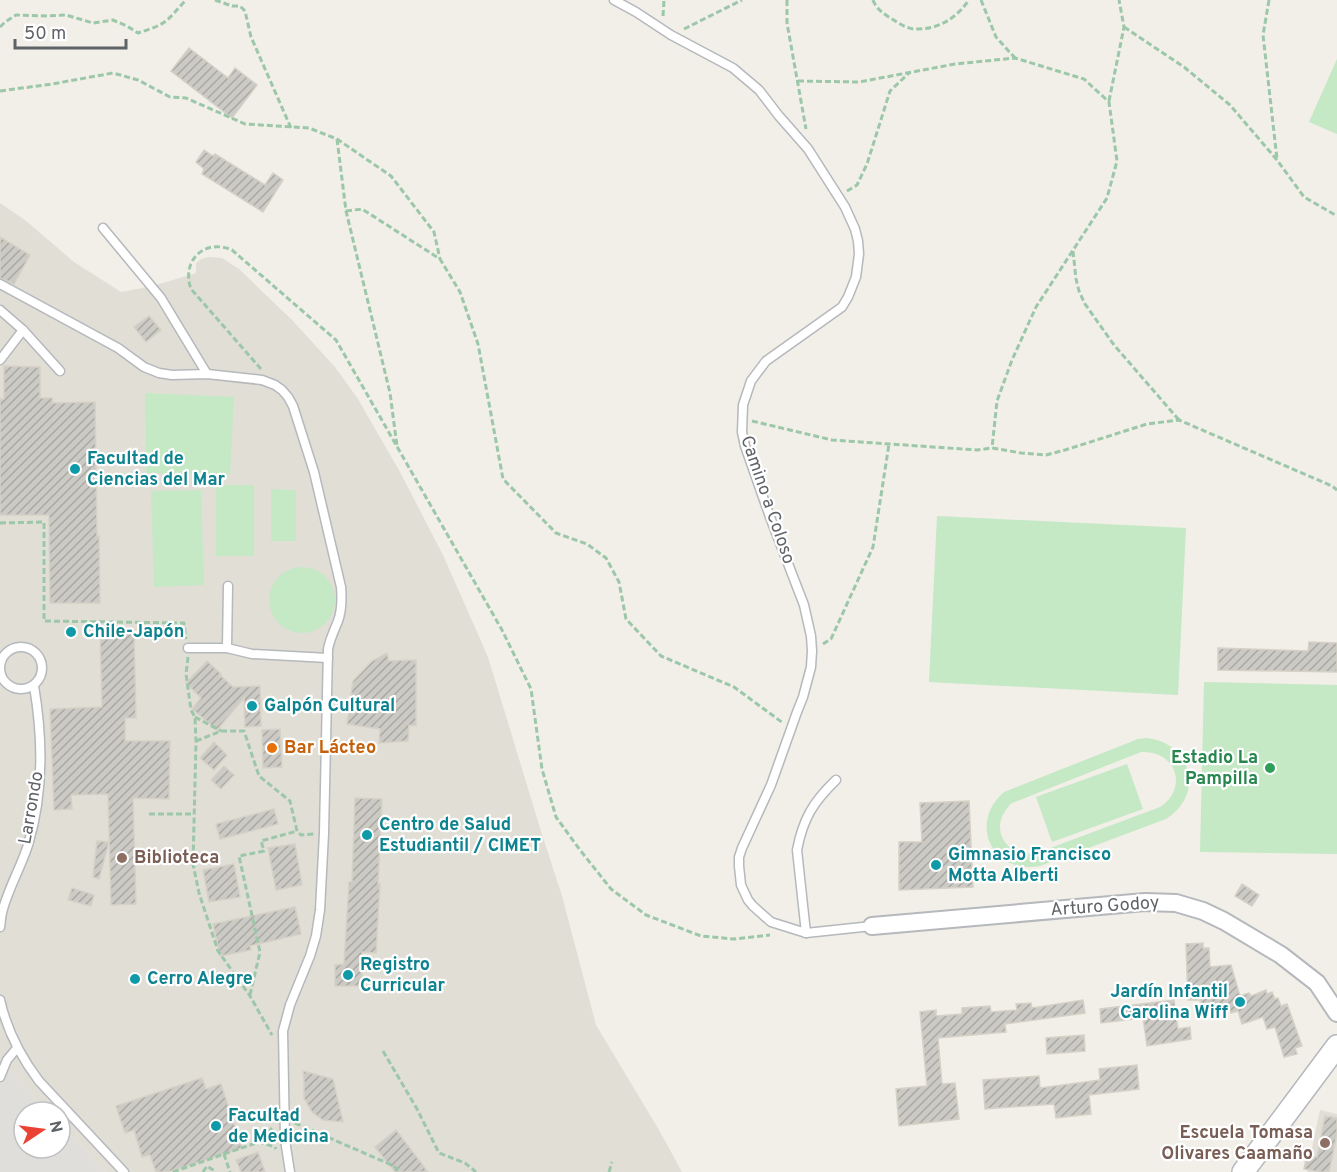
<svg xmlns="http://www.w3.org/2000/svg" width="1337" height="1172" font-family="Overpass,sans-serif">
  <defs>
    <pattern id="building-hatch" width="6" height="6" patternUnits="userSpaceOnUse" patternTransform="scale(1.5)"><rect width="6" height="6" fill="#cccac5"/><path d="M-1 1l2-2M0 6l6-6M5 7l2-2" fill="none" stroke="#a9a8a4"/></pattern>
  </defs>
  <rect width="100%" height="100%" fill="#f1efe8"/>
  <polygon fill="#e0deda" points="0,1058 6,1067 49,1112 24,1112 24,1148 60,1148 60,1124 106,1172 0,1172"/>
  <g fill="#e1ded6">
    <polygon points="0,203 25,220 74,262 121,292 153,286 196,273 196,263 201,259 209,257 222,258 239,269 292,320 335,367 358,399 400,472 443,555 488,657 540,828 562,896 596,1025 659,1130 682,1172 106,1172 60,1124 60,1112 49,1112 6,1067 0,1058"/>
    <polygon points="1320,1110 1337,1114 1337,1172 1307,1172"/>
  </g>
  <g fill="#c5e8c5" fill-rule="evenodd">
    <polygon points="1337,59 1337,134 1309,122"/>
    <polygon points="145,393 234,397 230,475 146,473"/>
    <rect x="216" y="485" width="38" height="71"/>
    <polygon points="271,489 296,490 296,541 271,541"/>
    <polygon points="201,490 204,585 154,587 151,491"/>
    <polygon points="937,516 1186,528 1178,695 929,682"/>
    <circle cx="302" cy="600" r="33"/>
    <polygon points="1204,682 1337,685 1337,854 1200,852"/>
    <path d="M1147,738C1192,743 1205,795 1166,819L1040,866C992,875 968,823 1004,792L1138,739ZM1141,752C1176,750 1189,788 1160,807L1037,853C1004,859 987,825 1012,803Z"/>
    <polygon points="1127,764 1143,809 1052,842 1036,797"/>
  </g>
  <g fill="url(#building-hatch)" stroke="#d6d1c6" stroke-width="1.5">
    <polygon points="189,48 228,78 235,68 257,85 232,118 171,71"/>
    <polygon points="204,150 213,156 215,154 265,185 273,173 283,180 263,212 202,174 204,169 196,162"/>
    <polygon points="0,237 30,255 14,284 0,278"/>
    <polygon points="149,316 161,330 146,342 134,327"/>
    <polygon points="4,366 40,367 40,398 52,398 53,403 95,402 97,536 99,536 100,603 50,603 49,515 0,515 0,399 4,399"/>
    <polygon points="134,631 136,718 125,718 125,741 170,741 169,799 133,798 136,904 111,905 108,794 71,795 72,809 54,810 50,709 102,707 100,632"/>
    <polygon points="1309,642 1337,643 1337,672 1218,670 1218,648 1308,651"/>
    <polygon points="387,653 389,661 416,660 416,726 409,725 408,741 379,743 380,729 347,724 353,681 372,661"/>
    <polygon points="207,661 221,674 220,675 233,687 260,686 261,726 245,727 244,698 217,730 192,709 201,698 186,683"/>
    <polygon points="280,729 282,767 263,768 262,730"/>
    <polygon points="214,742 227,755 214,770 200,758"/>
    <polygon points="224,766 234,775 221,789 211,780"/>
    <polygon points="355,798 382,799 378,884 380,884 376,953 362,952 362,986 335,986 335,965 344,964 349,882 352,882"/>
    <polygon points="969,801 973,887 899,890 899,842 922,842 920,803"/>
    <polygon points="274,809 278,824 220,839 216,824"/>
    <polygon points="97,841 109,842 99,879 93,877"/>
    <polygon points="295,844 302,885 276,890 268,848"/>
    <polygon points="234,864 240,897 209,902 203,870"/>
    <polygon points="1242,884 1259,895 1252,906 1235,896"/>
    <polygon points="72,888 94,895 91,906 68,900"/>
    <polygon points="295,907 301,934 250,946 251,950 220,956 213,924"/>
    <polygon points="1203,943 1203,948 1209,948 1210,967 1231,965 1240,996 1249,993 1251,996 1266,990 1267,994 1272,992 1275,999 1278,998 1281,1006 1287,1004 1302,1046 1295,1048 1297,1054 1284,1057 1275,1027 1267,1029 1263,1017 1242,1024 1238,1011 1231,1013 1229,1008 1201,1008 1200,1000 1188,1000 1186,944"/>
    <polygon points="1083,1000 1085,1013 1005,1024 1006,1032 938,1038 942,1084 955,1083 959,1119 899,1126 896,1089 927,1086 920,1012 936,1010 936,1016 962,1014 962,1008 990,1006 991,1012 1017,1010 1016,1004 1031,1003 1032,1008"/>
    <polygon points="1174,1000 1178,1029 1190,1027 1191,1039 1147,1046 1143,1018 1101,1023 1100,1009"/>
    <polygon points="1084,1035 1085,1051 1047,1054 1046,1038"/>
    <polygon points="1137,1065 1139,1089 1089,1095 1091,1114 1056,1118 1054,1104 985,1109 983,1080 1039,1076 1040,1088 1100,1080 1099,1069"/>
    <polygon points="303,1071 333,1079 343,1122 323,1120 312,1112 304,1098 304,1080"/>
    <polygon points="202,1078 206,1089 221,1084 242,1148 168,1172 156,1172 150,1155 142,1157 134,1130 125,1133 116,1106"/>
    <polygon points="1325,1116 1337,1118 1337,1134 1329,1172 1319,1172 1304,1169 1307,1155 1317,1157"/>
    <polygon points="396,1130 428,1172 395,1172 375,1147"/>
    <polygon points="258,1152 265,1172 241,1172 236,1160"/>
  </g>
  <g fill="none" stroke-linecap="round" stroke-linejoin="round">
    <defs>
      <g id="service">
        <polyline points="614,0 636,12 671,35 733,68 759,90 779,116 808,149 845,207 855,229 858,241 859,254 856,277 848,297 842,307 766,361 751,381 743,405 742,432 745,446 770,517 804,605 811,636 812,651 811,667 803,697 797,712 771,785 742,848 739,857 739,866 741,885 748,900 753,906 771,922 806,933 872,926"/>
        <polyline points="103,228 161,298 207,374"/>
        <path d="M0,284L118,348L144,367L159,373L172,375L207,374L262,380L275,385L282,390L288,397L293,406L314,472L341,587C342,599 342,610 338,621C334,631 330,639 328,649L324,833L320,910L316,936L310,956L290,1005L283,1031L285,1140L290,1172"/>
        <polyline points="0,310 23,330 60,371"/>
        <polyline points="0,360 23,330"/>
        <polyline points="228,586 227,648 252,654 328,658"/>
        <circle cx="21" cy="668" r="21"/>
        <polyline points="188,648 227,648"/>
        <path d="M0,927C1,921 1,915 3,909C9,887 21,867 28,845C44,793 43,739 34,686"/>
        <path d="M806,933L797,850C803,819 813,802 836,780"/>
        <path d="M0,1000C7,1031 20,1056 39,1081L124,1172"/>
        <polyline points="0,1077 7,1060 17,1048"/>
      </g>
      <polyline id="minor" points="872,926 1145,902 1176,903 1203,911 1224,921 1281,955 1317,983 1337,1013"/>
      <polyline id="tertiary" points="1243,1172 1337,1046"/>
    </defs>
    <use href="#service" stroke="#b5b8bc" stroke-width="11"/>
    <use href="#minor" stroke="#b5b8bc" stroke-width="20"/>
    <use href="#tertiary" stroke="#b5b8bc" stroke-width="24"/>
    <g stroke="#9cc7a9" stroke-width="3" stroke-dasharray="6 3" stroke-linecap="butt">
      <polyline points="215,0 232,6 240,6 245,11 251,37 291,128"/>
      <polyline points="787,0 787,23 806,129"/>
      <path d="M873,0C876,9 884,14 892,19C900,24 909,30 918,29C940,29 957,17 969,0"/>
      <polyline points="981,0 996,37 1015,58"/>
      <polyline points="1269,0 1263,35 1277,159"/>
      <polyline points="663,16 664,0"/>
      <path d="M0,27L5,22L16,15L47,16L66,15L93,23L113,20L127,26L138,33C147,30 158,27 166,21C173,15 179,7 186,0"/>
      <polyline points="1124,27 1184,67 1230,105 1277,160 1304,197 1337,216"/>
      <polyline points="684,29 742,0"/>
      <polyline points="798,81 859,82 955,64 1015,58 1084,79 1109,102 1117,161 1107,198 1036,307 1012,360 997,401 992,448"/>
      <polyline points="0,91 52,84 113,73 138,80 170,97 186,98 245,124 309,128 337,139 391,176 434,232 440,259"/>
      <polyline points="1109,101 1124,27 1119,0"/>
      <polyline points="337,139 346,211 390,393 397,446"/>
      <polyline points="847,191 857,185 867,164 890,91 909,73"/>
      <polyline points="346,211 362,209 440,259 460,292 478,344 503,479 556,533 587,544 606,558 619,582 626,619 661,656 734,687 783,723"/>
      <polyline points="1073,251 1076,279 1079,291 1085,304 1114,345 1179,420"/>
      <path d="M261,369L191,289C181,261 204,238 232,250L336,340L502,630L531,689L542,769L556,817L580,850L611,889L646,915L701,936L734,939L770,935"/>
      <polyline points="752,421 832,440 977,450 992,448 1021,453 1046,455 1065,450 1147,424 1179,420 1332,486 1337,490"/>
      <polyline points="0,523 44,522 44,621 184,623 186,639"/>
      <polyline points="823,644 831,639 873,547 889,444"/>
      <polyline points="188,657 186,674 191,710 195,717 196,742 193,864 199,893 218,951 250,996 272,1035"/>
      <polyline points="195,717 221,731"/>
      <polyline points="196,741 221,731 244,731 259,776 290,801 297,831 301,835 314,834"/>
      <polyline points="149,814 194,814"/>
      <polyline points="250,995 260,952 239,856 264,851 261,841 297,831"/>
      <polyline points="383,1051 417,1109 439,1153 465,1163 476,1172"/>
      <polyline points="295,1123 394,1166 399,1172"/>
      <polyline points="272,1128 259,1142 275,1147 276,1149"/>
      <polyline points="224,1154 259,1142"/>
      <polyline points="173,1172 224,1154 230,1172"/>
      <polyline points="203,1172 207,1166 216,1172"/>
      <polyline points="609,1172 612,1162"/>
    </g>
    <use href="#service" stroke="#fff" stroke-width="8"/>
    <use href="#minor" stroke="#fff" stroke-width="16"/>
    <use href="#tertiary" stroke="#fff" stroke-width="21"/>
  </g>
  <g fill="#0f9aa8" stroke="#fff" stroke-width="2">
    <circle cx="75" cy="469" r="6"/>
    <circle cx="71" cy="632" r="6"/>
    <circle cx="252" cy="706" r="6"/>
    <circle cx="367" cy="835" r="6"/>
    <circle cx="936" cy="865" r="6"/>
    <circle cx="348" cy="975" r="6"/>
    <circle cx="135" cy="979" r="6"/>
    <circle cx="1240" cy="1002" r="6"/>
    <circle cx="216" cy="1126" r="6"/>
  </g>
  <circle fill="#e8710a" stroke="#fff" stroke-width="2" cx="272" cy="748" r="6"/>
  <circle fill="#2e9e5b" stroke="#fff" stroke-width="2" cx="1270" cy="768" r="6"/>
  <g fill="#8d6e63" stroke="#fff" stroke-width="2">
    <circle cx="122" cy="858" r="6"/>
    <circle cx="1325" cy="1143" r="6"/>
  </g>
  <g text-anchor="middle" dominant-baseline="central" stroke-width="4.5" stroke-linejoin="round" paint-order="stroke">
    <g font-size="18" font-weight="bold" fill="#0d838f" stroke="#fff" text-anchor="start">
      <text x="87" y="459">Facultad de<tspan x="87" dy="21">Ciencias del Mar</tspan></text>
      <text x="83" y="632">Chile-Japón</text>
      <text x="264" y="706">Galpón Cultural</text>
      <text x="379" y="825">Centro de Salud<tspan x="379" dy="21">Estudiantil / CIMET</tspan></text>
      <text x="948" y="855">Gimnasio Francisco<tspan x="948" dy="21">Motta Alberti</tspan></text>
      <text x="360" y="965">Registro<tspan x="360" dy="21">Curricular</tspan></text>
      <text x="147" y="979">Cerro Alegre</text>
      <text x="1228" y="992" text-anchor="end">Jardín Infantil<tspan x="1228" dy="21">Carolina Wiff</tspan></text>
      <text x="228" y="1116">Facultad<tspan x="228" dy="21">de Medicina</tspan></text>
    </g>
    <g font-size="18" fill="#5f6368" stroke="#fff">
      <text transform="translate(767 500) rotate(71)">Camino a Coloso</text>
      <text transform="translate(32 808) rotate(-80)">Larrondo</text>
      <text transform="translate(1105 907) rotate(-4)">Arturo Godoy</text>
    </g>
    <g font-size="18" font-weight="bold" fill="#c56008" stroke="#fff" text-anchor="start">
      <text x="284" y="748">Bar Lácteo</text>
    </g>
    <g font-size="18" font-weight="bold" fill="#27864d" stroke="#fff" text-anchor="end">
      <text x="1258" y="758">Estadio La<tspan x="1258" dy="21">Pampilla</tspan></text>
    </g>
    <g font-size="18" font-weight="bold" fill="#785e54" stroke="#fff" text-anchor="start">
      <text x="134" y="858">Biblioteca</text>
      <text x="1313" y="1133" text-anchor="end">Escuela Tomasa<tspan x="1313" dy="21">Olivares Caamaño</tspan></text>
    </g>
  </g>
  <g transform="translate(42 1130) rotate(77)"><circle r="28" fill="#ffffff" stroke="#bfc1c3" stroke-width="1.5"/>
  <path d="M0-4.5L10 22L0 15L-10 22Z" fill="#ea4335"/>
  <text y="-9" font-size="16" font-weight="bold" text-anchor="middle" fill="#5f6368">N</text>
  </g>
  <path d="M15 39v9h111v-9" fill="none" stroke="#5f6368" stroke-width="3"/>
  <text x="24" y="39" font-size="18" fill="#5f6368" stroke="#ffffff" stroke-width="4.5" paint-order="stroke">50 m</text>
</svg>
